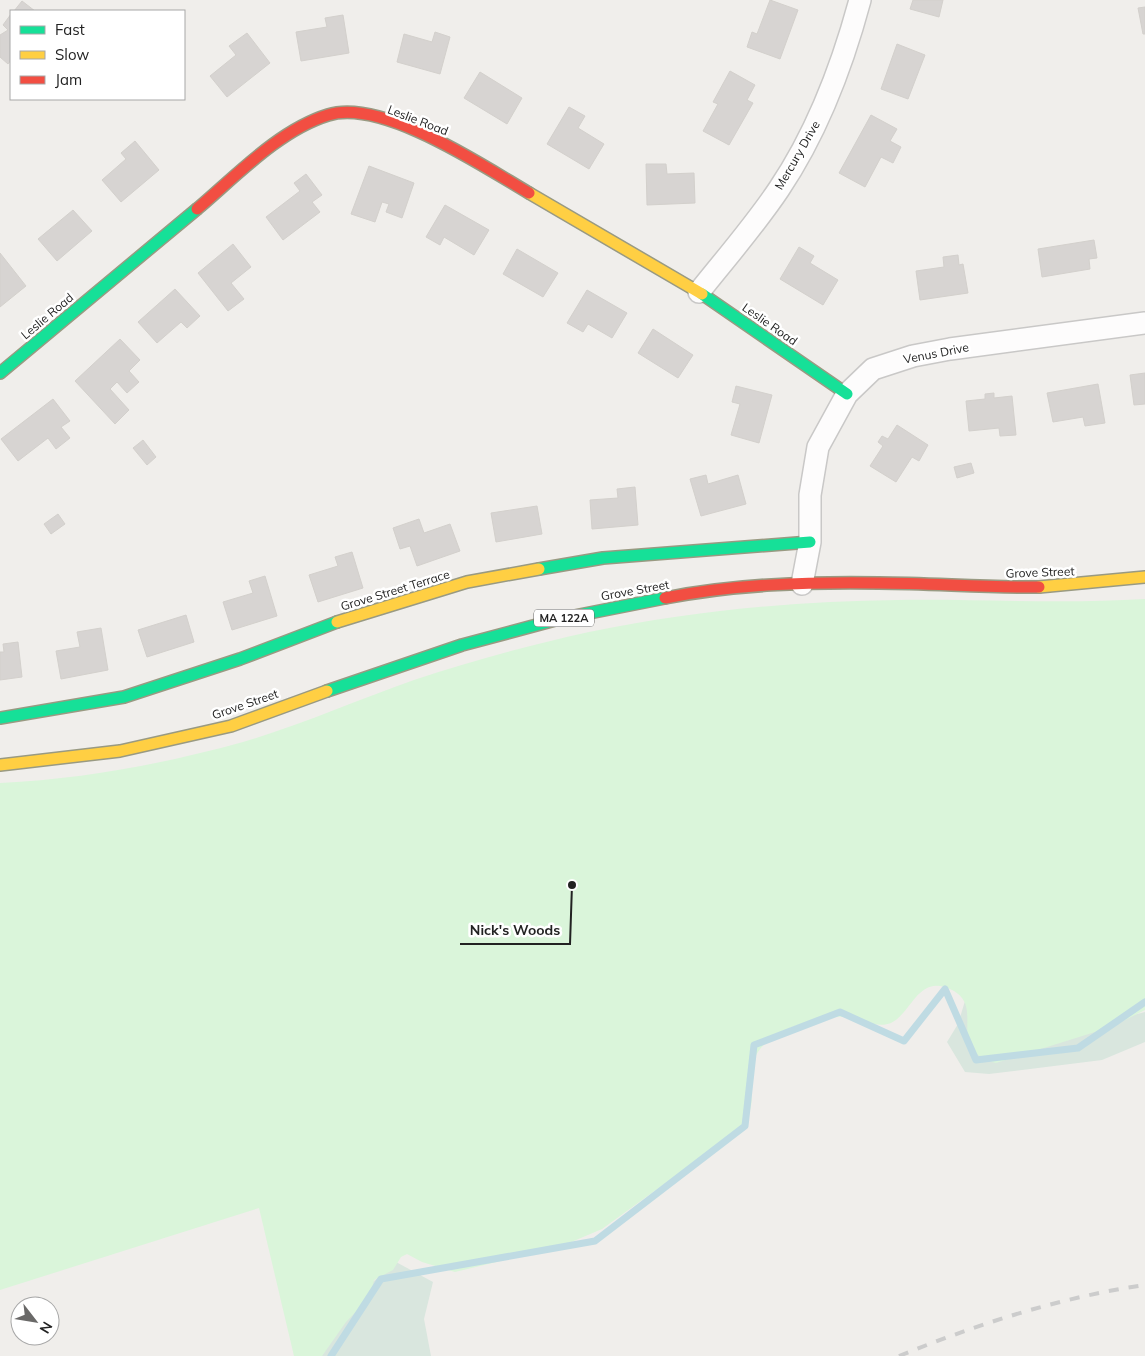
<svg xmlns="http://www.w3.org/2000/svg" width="1145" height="1356" font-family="Mulish,sans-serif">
  <rect width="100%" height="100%" fill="#f0eeeb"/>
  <g fill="#d9e6de">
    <polygon points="965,1001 1114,1020 1145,1012 1145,1042 1102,1060 989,1074 965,1072 947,1042 958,1024"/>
    <polygon points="396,1262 433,1282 424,1319 431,1356 310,1356 367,1287"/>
  </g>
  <path fill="#daf5da" d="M1145,599V1010L1111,1027L996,1063C943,1048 987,1008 952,990C918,973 913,1012 891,1023C877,1029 858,1018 843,1017C828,1016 813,1020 798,1025C770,1034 748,1052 750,1084C751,1093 753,1101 750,1110C748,1119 742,1125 736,1132L602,1229L562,1246L455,1272L422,1262L407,1254L401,1257L393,1270L374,1280L370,1297L346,1322L322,1356H294L259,1208L0,1290V783C83,779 163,764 243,742C301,725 357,700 414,680C471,661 530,645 589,632C691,611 795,601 898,600C981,599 1063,604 1145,599Z"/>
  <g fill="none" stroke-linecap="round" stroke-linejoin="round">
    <polyline stroke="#bfdbe3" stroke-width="7" points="331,1356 381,1279 595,1241 745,1126 754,1045 840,1012 904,1041 945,989 976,1060 1078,1048 1145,1002"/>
  </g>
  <g fill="#d7d4d2" stroke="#d3d0cc">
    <polygon points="770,0 798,10 780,59 747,47 752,32 757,34"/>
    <polygon points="913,0 943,0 939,17 910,9"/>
    <polygon points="22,1 35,11 14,11"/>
    <polygon points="1145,7 1145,34 1143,34 1138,8"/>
    <polygon points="11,14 11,60 8,64 0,57 0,35 8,30 3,25"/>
    <polygon points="343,15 349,53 301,61 296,32 327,27 325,18"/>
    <polygon points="435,32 450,37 440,74 397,62 404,34 432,42"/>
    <polygon points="247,33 270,63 227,97 210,76 236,55 229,46"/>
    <polygon points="897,44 925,55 908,99 881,89"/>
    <polygon points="730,71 755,85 747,100 753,103 729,145 703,131 718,104 713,102"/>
    <polygon points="480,72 522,98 507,124 464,98"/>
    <polygon points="569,107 585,116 578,128 604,144 589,169 547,144"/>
    <polygon points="871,115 897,129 890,141 901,147 893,163 881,157 865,187 839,173"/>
    <polygon points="135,141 159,170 121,202 102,180 126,159 121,153"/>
    <polygon points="646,164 666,164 667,174 694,173 695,203 647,205"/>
    <polygon points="369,166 414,183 402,218 386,212 389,204 382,202 375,222 351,214"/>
    <polygon points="306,174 322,195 312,202 320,212 283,240 266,217 300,191 294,183"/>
    <polygon points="445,205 489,230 474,255 444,237 440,245 426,237"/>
    <polygon points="73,210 92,231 57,261 38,239"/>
    <polygon points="1094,240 1097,258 1089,259 1090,269 1042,277 1038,249"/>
    <polygon points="233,244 251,267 231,283 244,299 228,311 198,273"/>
    <polygon points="799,247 814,256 810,263 838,280 823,305 780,279"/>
    <polygon points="517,249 558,273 543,297 503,274"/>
    <polygon points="0,253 26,286 0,307"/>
    <polygon points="958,255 959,265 963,264 968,293 920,300 916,271 944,267 943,257"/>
    <polygon points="175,289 200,316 187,328 181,322 157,343 138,322"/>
    <polygon points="587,290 627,313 612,338 588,324 583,332 567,323"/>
    <polygon points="653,329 693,355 678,378 638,353"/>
    <polygon points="120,339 140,360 129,371 139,382 127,393 117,382 110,389 129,410 115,424 75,381"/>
    <polygon points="1145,373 1145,404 1134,405 1130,375"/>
    <polygon points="1098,384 1105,423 1085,426 1083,417 1053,422 1047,393"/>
    <polygon points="736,386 772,395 759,443 731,435 740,404 732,402"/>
    <polygon points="994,393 994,398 1012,396 1016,435 1000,436 999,428 969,431 966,401 985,399 985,394"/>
    <polygon points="53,399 70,421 61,427 70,438 56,449 48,438 18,461 1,439"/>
    <polygon points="897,425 928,445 919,461 912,457 896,482 870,466 883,446 878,442 882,436 888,439"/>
    <polygon points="143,440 156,457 147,465 133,448"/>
    <polygon points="971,463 974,473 957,478 954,467"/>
    <polygon points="706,475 708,484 738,475 746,504 701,516 690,479"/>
    <polygon points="635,487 638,525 592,529 590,500 618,498 617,489"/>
    <polygon points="537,506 542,534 496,542 491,513"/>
    <polygon points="58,514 65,524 51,534 44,524"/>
    <polygon points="419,519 424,533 450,524 460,551 417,566 410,546 400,549 393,528"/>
    <polygon points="352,552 363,588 318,602 309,575 338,566 335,557"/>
    <polygon points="265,576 277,616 232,630 223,602 253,593 249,581"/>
    <polygon points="186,615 194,642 147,657 138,630"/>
    <polygon points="101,628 108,670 61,679 56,651 80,647 77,632"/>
    <polygon points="18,642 22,677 0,680 0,652 4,652 3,644"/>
  </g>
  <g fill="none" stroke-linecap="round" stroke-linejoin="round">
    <defs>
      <g id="street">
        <path d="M699,292C726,258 755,225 779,189C818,131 842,67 860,0"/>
        <polyline points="802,584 810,542 810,495 818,447 847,394 873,369 913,356 950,349 1145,323"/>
      </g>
      <g id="fast">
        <polyline points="702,294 847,394"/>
        <polyline points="0,373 197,209"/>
        <polyline points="539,569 603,558 810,542"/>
        <polyline points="327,691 462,645 559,619 665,598"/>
        <polyline points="0,718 124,697 240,659 337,622"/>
      </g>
      <g id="slow">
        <polyline points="529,193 702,294"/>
        <polyline points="1039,587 1145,577"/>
        <polyline points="337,622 467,582 539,569"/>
        <polyline points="0,765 120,751 231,726 327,691"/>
      </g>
      <g id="jam">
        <path d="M197,209C235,177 279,130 328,115C382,98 483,166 529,193"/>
        <path d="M665,598C736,584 807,582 879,583C932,583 986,588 1039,587"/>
      </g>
    </defs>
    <use href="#street" stroke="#c9c8c7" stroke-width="24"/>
    <use href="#fast" stroke="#999a82" stroke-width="14"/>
    <use href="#slow" stroke="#999a82" stroke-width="14"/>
    <use href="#jam" stroke="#999a82" stroke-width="14"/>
    <use href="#street" stroke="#fdfcfc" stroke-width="21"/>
    <use href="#fast" stroke="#16e098" stroke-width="11"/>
    <use href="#slow" stroke="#ffcf43" stroke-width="11"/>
    <use href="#jam" stroke="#f24e42" stroke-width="11"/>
    <path stroke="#ccc" stroke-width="4" stroke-dasharray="10 10" stroke-linecap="butt" d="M899,1356C978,1324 1061,1297 1145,1285"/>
  </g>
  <g text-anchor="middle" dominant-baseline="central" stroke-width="5" stroke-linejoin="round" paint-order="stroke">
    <rect fill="#fff" stroke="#646464" stroke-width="1" x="534" y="609.5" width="60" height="17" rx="4"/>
    <g font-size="11" font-weight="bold" fill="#222">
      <text x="564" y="618">MA 122A</text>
    </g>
    <g font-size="12" fill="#222" stroke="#fff">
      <text transform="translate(418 120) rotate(21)">Leslie Road</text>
      <text transform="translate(797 155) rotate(-60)">Mercury Drive</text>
      <text transform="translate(47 316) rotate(-40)">Leslie Road</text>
      <text transform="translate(770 324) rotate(35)">Leslie Road</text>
      <text transform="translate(936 353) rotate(-11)">Venus Drive</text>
      <text transform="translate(1040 572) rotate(-2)">Grove Street</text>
      <text transform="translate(395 590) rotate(-17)">Grove Street Terrace</text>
      <text transform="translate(635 590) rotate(-10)">Grove Street</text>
      <text transform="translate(245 704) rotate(-19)">Grove Street</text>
    </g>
  </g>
  <path fill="none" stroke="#222" stroke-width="2" d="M572 885L570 944H460"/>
  <circle fill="#222" stroke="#fff" stroke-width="2" cx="572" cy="885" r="5"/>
  <g font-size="14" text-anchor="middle" font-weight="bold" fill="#222" stroke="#fff" stroke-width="5" stroke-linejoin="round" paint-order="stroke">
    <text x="515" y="935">Nick's Woods</text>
  </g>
  <rect x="10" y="10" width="175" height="90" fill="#ffffff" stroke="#a7a7a7"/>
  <rect x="20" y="26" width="25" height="8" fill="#16e098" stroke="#a7a7a7"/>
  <text x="55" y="35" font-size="15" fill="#222222">Fast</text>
  <rect x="20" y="51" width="25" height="8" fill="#ffcf43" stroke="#a7a7a7"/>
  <text x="55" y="60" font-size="15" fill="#222222">Slow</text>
  <rect x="20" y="76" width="25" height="8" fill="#f24e42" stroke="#a7a7a7"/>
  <text x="55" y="85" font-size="15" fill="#222222">Jam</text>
  <g transform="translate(35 1321) rotate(121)"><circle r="24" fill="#ffffff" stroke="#a7a7a7"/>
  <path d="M0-4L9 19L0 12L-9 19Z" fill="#6a6968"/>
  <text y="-8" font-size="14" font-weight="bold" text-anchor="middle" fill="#222222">N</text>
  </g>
</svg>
